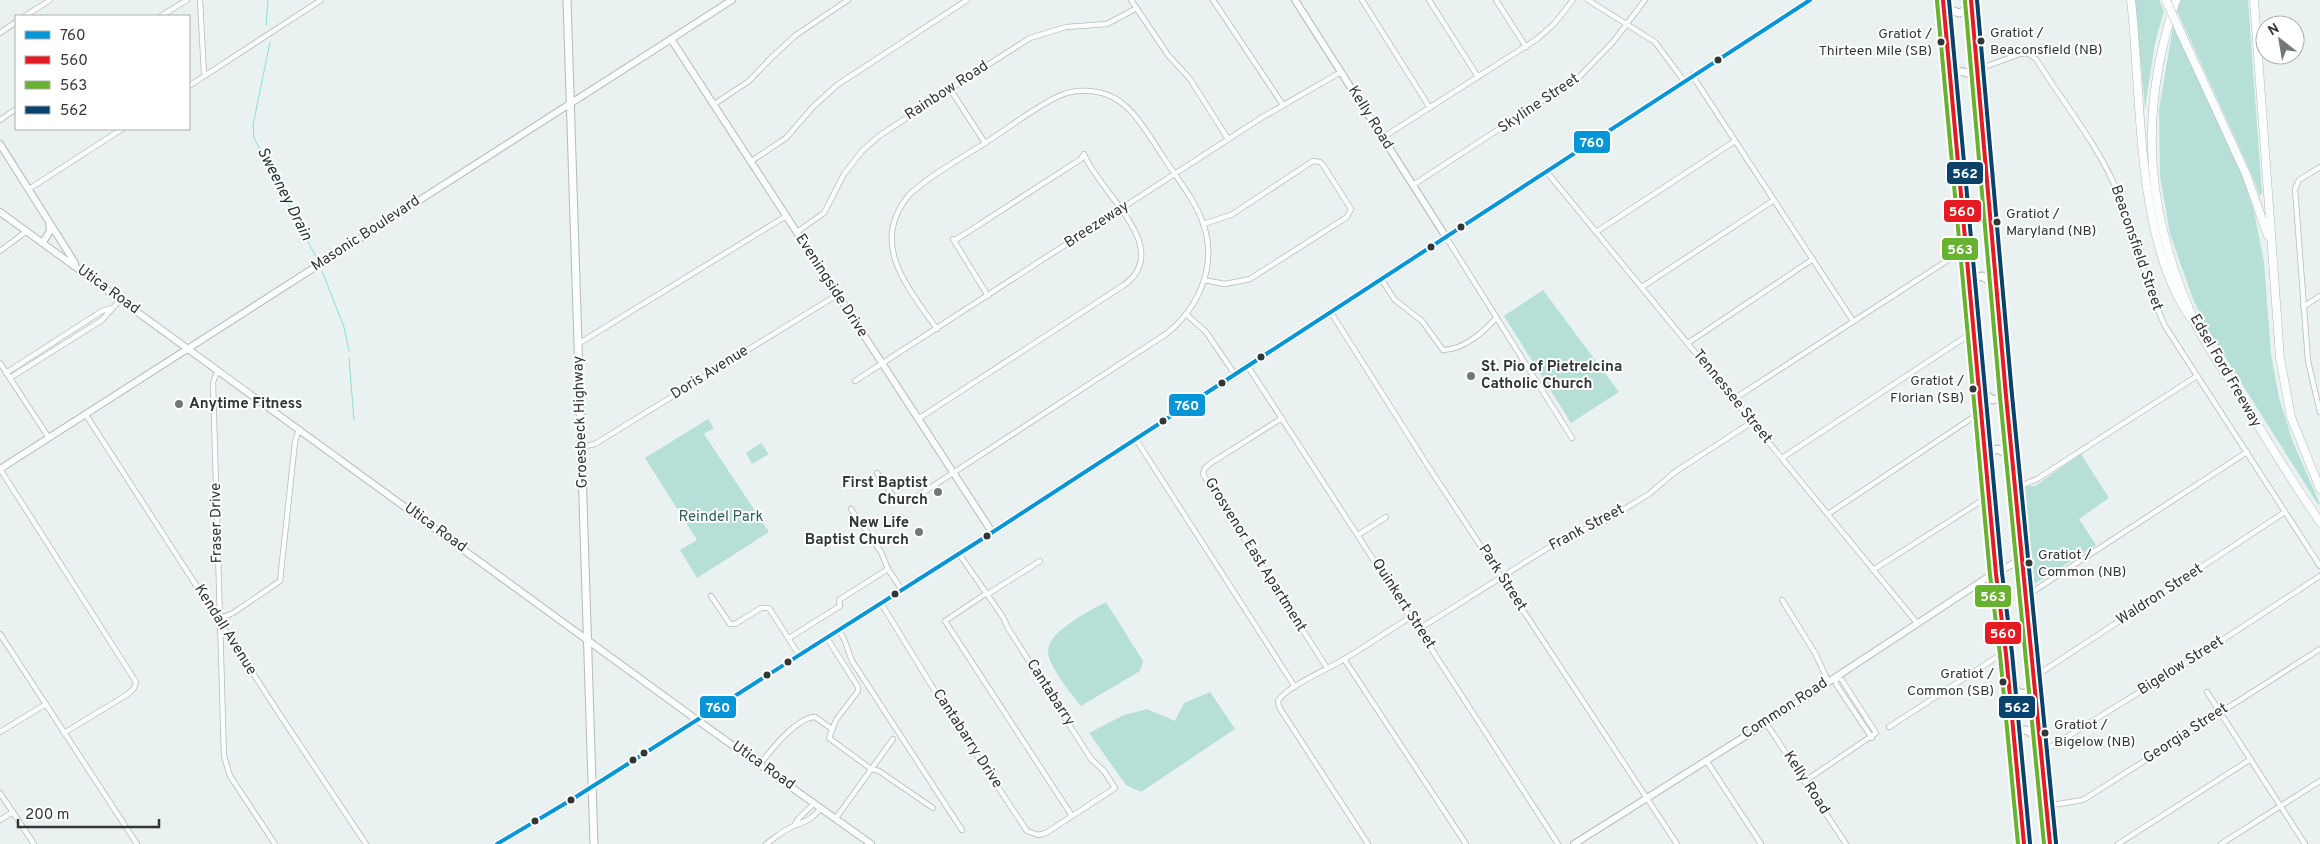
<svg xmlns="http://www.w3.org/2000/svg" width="2320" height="844" font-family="Overpass,sans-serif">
  <rect width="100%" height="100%" fill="#e9f2f0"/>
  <g fill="#b6e0d7">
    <polygon points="2135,0 2159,0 2164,11 2155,43 2145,109"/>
    <polygon points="2181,0 2248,0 2262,193 2260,196 2248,166 2177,11"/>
    <polygon points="2173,27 2240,169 2254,211 2264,262 2271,354 2279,398 2293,442 2320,504 2317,503 2208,330 2193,299 2170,234 2160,176 2159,109"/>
    <polygon points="1543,290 1619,392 1571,423 1504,316"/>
    <polygon points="708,419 714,428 704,434 769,532 697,578 680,550 697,540 645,458"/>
    <polygon points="761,443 769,454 752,464 746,453"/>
    <polygon points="2081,454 2109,498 2079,519 2096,545 2033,585 2023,487 2035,486"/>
    <path d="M1106,602L1143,661L1140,671L1081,706C1072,695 1047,664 1048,650C1049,631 1091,610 1106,602Z"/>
    <polygon points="1210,692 1235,729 1141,792 1126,785 1089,733 1124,715 1147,709 1175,721 1184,703"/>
  </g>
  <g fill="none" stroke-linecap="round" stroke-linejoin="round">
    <g stroke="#84e2d0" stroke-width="1">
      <polyline points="266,25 268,0"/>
      <polyline points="270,42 253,125 254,138 316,257"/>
      <polyline points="322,271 344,327 349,351"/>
      <polyline points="349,358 354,420"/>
    </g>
    <defs>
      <g id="street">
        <polyline points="200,0 204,74"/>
        <polyline points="1131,0 1168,55 1190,79 1228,139"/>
        <polyline points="1213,0 1283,105"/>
        <polyline points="1362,0 1430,108"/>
        <polyline points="1429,0 1478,77"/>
        <polyline points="1496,0 1526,47"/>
        <polyline points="1588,0 1655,42 1684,81"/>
        <polyline points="25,16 50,0"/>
        <polyline points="161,16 187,0"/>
        <polyline points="0,33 16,22"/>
        <path d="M1976,70L2020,54L2027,53L2036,59C2062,101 2095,141 2115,186C2136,231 2144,281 2165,326L2320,566"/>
        <polyline points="1692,75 1853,321"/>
        <polyline points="189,86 321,0"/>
        <polyline points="950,89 985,143"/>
        <polyline points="713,105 749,81 772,57 796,35 848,0"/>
        <polyline points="0,120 16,109"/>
        <polyline points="1382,138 1537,39 1554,24 1573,0"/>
        <polyline points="750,162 786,138 813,107 837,85 967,0"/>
        <polyline points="2320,167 2299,180 2295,189 2308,361 2320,412"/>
        <polyline points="1546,171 1917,623"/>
        <polyline points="1413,185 1579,77 1613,42 1645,0"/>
        <polyline points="29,189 122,129"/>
        <polyline points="1203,224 1231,215 1313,161 1320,162 1323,165 1351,209 1347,217 1250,279 1225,284 1204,280"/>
        <polyline points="797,232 824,213 844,174 862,151 879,136 950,89 1030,38 1066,27 1107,24 1137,8"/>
        <polyline points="1596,232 1735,141"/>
        <polyline points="1446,237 1572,438"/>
        <polyline points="0,251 27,231"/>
        <path d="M1381,279L1395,300L1422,321L1443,350C1463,350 1484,332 1496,318"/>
        <polyline points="1642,287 1774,200"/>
        <polyline points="2303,307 2320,296"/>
        <polyline points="1330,311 1426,463 1677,844"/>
        <polyline points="1187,315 1206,332 1234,373"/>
        <polyline points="1688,343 1813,259"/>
        <polyline points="578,344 786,216"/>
        <polyline points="0,363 49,438"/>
        <polyline points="1247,365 1558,844"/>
        <polyline points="218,370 213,382 224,756 230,776 275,844"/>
        <polyline points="6,373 102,311 112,308"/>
        <polyline points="10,378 102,320 121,299"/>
        <polyline points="855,381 1261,118 1341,72"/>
        <polyline points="1734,399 1965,249"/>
        <polyline points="86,415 280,715 366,844"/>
        <polyline points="1282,418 1211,463 1205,468 1203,474 1327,668"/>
        <path d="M918,419L1124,285C1175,248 1099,193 1084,154L1081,159L957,239H953L988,296"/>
        <polyline points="1135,438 1295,687"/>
        <polyline points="581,447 595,444 837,295"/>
        <polyline points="1782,458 1973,332"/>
        <polyline points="0,469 136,682 134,688 128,694 64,733"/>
        <path d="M877,473L897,502L907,503L1166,334C1199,308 1218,265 1203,223C1194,198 1176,177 1162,155C1143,127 1127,92 1088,91C1078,90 1068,92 1059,96C1033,108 1009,128 985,143C960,159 932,174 910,194C868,243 907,286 937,329"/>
        <polyline points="2014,485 2023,485 2037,479 2197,376"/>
        <polyline points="851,509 881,552 888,569 902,590"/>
        <polyline points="1828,514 1972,418 1981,416"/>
        <polyline points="1358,535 1386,517"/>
        <polyline points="1873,570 1989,496"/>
        <polyline points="987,593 945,621 1072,816"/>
        <polyline points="988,594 1040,561"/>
        <polyline points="711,596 730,624 735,624 761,608 769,608 799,655"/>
        <polyline points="2026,596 2247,452"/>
        <polyline points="1782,600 1815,653 1828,681"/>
        <polyline points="881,603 941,701 1027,831 1038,835 1046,833 1115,788 1104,771 1091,759 1008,628 1003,617 959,554"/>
        <polyline points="219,619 233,613 280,581 295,442 299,429"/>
        <polyline points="1419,629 1570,534 1600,524 1649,494 1675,472 1752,422"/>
        <polyline points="839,630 844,639 852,661 962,830"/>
        <polyline points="0,634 137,844"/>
        <polyline points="789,638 840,606 839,600 888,569"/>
        <polyline points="827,638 858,687 858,691 836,720 829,738 871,769 879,771 933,808"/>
        <polyline points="1344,659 1466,844"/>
        <polyline points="1836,676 1836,684 1872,738"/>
        <polyline points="2034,677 2285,512"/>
        <polyline points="2207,692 2305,844"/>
        <polyline points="1766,723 1846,844"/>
        <polyline points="1889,727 1997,657 2006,654"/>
        <polyline points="0,732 46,704"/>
        <polyline points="2041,753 2201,654 2320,576"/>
        <polyline points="1706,760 1761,844"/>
        <path d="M760,764C771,750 797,717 815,717L832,729"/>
        <polyline points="1805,781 1876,733 1842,680 1836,676"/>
        <polyline points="0,793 34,844"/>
        <polyline points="2046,806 2083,800 2320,649"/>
        <polyline points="836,818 893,739"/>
        <polyline points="0,820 13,812"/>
        <path d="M794,826C798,816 808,811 814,803"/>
        <path d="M766,844C775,838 785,829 794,826C807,821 812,819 821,808"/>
        <path d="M1368,844L1279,707L1278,701C1287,686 1329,669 1346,658C1368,645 1389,630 1411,617"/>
        <polyline points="2118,844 2251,759"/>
        <polyline points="2221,844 2320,781"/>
      </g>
      <g id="secondary">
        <polyline points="1295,0 1446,237"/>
        <polyline points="671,39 992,532"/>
        <polyline points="0,144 75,263"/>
        <polyline points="0,212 697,720 871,844"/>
        <polyline points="43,242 50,231 49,223"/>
        <polyline points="0,469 732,0"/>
        <polyline points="497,844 571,800 979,541 1810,0"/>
        <polyline points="1574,844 1766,723 1988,577 2022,559"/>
      </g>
      <g id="primary">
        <polyline points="567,0 594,844"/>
        <polyline points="1943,0 1996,574 2006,654 2024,844"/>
        <polyline points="1971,0 2006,396 2050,844"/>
        <polyline points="1943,7 1959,13 1971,8"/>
        <path d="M1950,76C1960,69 1967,71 1977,79"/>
        <polyline points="1961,204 1975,213 1989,210"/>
        <polyline points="1968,281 1982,276 1996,285"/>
        <polyline points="1979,390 1993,400 2006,396"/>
        <polyline points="1985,454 1998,449 2012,457"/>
        <polyline points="2008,686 2022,694 2035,689"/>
        <polyline points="2013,733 2026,730 2039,738"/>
      </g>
      <g id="highway">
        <path d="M2131,0C2142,93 2135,239 2190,317"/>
        <path d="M2176,0C2137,116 2146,216 2197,327C2210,353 2228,376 2243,401C2268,442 2293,483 2320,522"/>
        <polyline points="2254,0 2280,358 2291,417 2320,489"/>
        <polyline points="2180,31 2246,174 2268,236"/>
      </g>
    </defs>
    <use href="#street" stroke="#b4bcba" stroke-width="6"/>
    <use href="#secondary" stroke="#b4bcba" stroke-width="8"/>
    <use href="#primary" stroke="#b4bcba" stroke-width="9"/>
    <use href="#highway" stroke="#b4bcba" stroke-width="9"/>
    <use href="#street" stroke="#fcfdfd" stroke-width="4.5"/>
    <use href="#secondary" stroke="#fcfdfd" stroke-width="6"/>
    <use href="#primary" stroke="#fcfdfd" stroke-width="7"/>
    <use href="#highway" stroke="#fcfdfd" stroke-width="8"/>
    <defs>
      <polyline id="highway-bridge" points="2166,0 2180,31"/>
    </defs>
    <use href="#highway-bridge" stroke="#b4bcba" stroke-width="9" stroke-linecap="butt"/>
    <use href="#highway-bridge" stroke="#fcfdfd" stroke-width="8"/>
    <defs>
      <polyline id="bus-1" points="497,844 571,800 979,541 1810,0"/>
      <g id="bus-2">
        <polyline points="1943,0 1996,574 2006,654 2024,844"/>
        <polyline points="1971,0 2006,396 2050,844"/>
      </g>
      <g id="bus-3">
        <polyline points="1937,1 1990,575 2000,655 2018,844"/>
        <polyline points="1965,1 2000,397 2044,844"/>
      </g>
      <g id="bus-4">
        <polyline points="1949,0 2002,573 2012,653 2030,843"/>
        <polyline points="1977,0 2012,395 2056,843"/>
      </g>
    </defs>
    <use href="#bus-1" stroke="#fff" stroke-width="8"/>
    <use href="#bus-2" stroke="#fff" stroke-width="8"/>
    <use href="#bus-3" stroke="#fff" stroke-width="8"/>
    <use href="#bus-4" stroke="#fff" stroke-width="8"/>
    <use href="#bus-1" stroke="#0696d7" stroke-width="4"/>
    <use href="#bus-2" stroke="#e51a23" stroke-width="4"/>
    <use href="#bus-3" stroke="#67b22f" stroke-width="4"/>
    <use href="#bus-4" stroke="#09426a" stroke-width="4"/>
  </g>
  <g fill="#303735" stroke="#fff" stroke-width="2">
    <circle cx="1981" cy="41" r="4.5"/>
    <circle cx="1941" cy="42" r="4.5"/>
    <circle cx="1718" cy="60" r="4.5"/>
    <circle cx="1997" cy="222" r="4.5"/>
    <circle cx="1461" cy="227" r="4.5"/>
    <circle cx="1431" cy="247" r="4.5"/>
    <circle cx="1261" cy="357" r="4.5"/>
    <circle cx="1222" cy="383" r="4.5"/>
    <circle cx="1973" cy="389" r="4.5"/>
    <circle cx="1163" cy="421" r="4.5"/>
    <circle cx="987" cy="536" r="4.5"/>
    <circle cx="2029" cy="563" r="4.5"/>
    <circle cx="895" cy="594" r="4.5"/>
    <circle cx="788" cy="662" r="4.5"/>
    <circle cx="767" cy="675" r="4.5"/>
    <circle cx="2003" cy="682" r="4.5"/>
    <circle cx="2045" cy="733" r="4.5"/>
    <circle cx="644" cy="753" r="4.5"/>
    <circle cx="633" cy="760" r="4.5"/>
    <circle cx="571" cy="800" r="4.5"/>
    <circle cx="535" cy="821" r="4.5"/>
  </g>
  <g fill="#717876" stroke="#fff" stroke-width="2">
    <circle cx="1471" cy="376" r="5"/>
    <circle cx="179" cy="404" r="5"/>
    <circle cx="938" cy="492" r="5"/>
    <circle cx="919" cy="532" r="5"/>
  </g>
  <g text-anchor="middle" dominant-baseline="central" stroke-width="4" stroke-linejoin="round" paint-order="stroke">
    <g font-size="14" fill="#303735" stroke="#fff" text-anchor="start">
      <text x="1990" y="33">Gratiot /<tspan x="1990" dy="17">Beaconsfield (NB)</tspan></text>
      <text x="1932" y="34" text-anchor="end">Gratiot /<tspan x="1932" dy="17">Thirteen Mile (SB)</tspan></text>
      <text x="2006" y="214">Gratiot /<tspan x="2006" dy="17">Maryland (NB)</tspan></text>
      <text x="1964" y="381" text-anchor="end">Gratiot /<tspan x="1964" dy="17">Florian (SB)</tspan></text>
      <text x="2038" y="555">Gratiot /<tspan x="2038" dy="17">Common (NB)</tspan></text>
      <text x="1994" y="674" text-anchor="end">Gratiot /<tspan x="1994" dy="17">Common (SB)</tspan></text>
      <text x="2054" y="725">Gratiot /<tspan x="2054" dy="17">Bigelow (NB)</tspan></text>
    </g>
    <g font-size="15" fill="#303735" stroke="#fff">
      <text transform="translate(947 91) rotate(-33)">Rainbow Road</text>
      <text transform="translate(1539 104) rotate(-34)">Skyline Street</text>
      <text transform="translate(1370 118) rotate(58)">Kelly Road</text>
      <text transform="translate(1097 225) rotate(-33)">Breezeway</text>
      <text transform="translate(366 234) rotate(-33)">Masonic Boulevard</text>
      <text transform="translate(2136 248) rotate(71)">Beaconsfield Street</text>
      <text transform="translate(831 286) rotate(57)">Eveningside Drive</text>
      <text transform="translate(108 290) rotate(36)">Utica Road</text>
      <text transform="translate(2225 371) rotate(60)">Edsel Ford Freeway</text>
      <text transform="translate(710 373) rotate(-32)">Doris Avenue</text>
      <text transform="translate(1732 397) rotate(51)">Tennessee Street</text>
      <text transform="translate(581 422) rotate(-92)">Groesbeck Highway</text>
      <text transform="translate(217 523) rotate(-91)">Fraser Drive</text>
      <text transform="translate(435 528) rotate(36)">Utica Road</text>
      <text transform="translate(1587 528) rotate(-28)">Frank Street</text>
      <text transform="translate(1255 555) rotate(58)">Grosvenor East Apartment</text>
      <text transform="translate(1502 578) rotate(57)">Park Street</text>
      <text transform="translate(2160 595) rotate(-33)">Waldron Street</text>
      <text transform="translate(1403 604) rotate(57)">Quinkert Street</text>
      <text transform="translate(225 630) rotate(58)">Kendall Avenue</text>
      <text transform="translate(2181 666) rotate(-32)">Bigelow Street</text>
      <text transform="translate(1050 693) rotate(57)">Cantabarry</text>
      <text transform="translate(1785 709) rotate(-33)">Common Road</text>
      <text transform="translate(2186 734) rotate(-33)">Georgia Street</text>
      <text transform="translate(967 739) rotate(57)">Cantabarry Drive</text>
      <text transform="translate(763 766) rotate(35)">Utica Road</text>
      <text transform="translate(1806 783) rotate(57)">Kelly Road</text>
    </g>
    <g font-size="15" font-weight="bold" fill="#303735" stroke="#fff" text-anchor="start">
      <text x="1481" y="367">St. Pio of Pietrelcina<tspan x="1481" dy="17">Catholic Church</tspan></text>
      <text x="189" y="404">Anytime Fitness</text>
      <text x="928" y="483" text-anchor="end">First Baptist<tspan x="928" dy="17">Church</tspan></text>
      <text x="909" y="523" text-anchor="end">New Life<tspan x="909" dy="17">Baptist Church</tspan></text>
    </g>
    <g font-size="15" fill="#2b6156" stroke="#fff">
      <text x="721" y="517">Reindel Park</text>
    </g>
    <g font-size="16" font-style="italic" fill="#1f3631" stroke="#fff">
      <text transform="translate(284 194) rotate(63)">Sweeney Drain</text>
    </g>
  </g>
  <g stroke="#fff" stroke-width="2">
    <rect x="1573" y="130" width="38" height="24" rx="5" fill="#0696d7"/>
    <rect x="1946" y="161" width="38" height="24" rx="5" fill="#09426a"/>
    <rect x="1943" y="199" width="39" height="24" rx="5" fill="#e51a23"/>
    <rect x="1941" y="237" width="38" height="24" rx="5" fill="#67b22f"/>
    <rect x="1168" y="393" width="38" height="24" rx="5" fill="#0696d7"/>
    <rect x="1974" y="584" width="38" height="24" rx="5" fill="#67b22f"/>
    <rect x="1984" y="621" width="38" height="24" rx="5" fill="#e51a23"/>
    <rect x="699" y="695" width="38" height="24" rx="5" fill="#0696d7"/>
    <rect x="1998" y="695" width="38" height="24" rx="5" fill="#09426a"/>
  </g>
  <g font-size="14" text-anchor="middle" font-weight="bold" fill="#fff">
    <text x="1592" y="147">760</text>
    <text x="1965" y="178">562</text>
    <text x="1962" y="216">560</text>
    <text x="1960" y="254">563</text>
    <text x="1187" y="410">760</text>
    <text x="1993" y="601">563</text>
    <text x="2003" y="638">560</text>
    <text x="718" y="712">760</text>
    <text x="2017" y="712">562</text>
  </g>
  <rect x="15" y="15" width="175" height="115" fill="#ffffff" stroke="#acafae"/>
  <rect x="25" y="31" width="25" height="8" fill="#0696d7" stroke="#acafae"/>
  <text x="60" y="40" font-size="15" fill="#303735">760</text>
  <rect x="25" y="56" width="25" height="8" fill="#e51a23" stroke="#acafae"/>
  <text x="60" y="65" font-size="15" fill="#303735">560</text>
  <rect x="25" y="81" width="25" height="8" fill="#67b22f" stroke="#acafae"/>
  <text x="60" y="90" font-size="15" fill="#303735">563</text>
  <rect x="25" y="106" width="25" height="8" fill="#09426a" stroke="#acafae"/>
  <text x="60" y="115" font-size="15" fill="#303735">562</text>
  <g transform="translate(2280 40) rotate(329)"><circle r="24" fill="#ffffff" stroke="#acafae"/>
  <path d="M0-4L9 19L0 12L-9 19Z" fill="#717876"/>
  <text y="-8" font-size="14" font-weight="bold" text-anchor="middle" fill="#303735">N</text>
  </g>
  <path d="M18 819v8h141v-8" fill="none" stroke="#303735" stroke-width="2.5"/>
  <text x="25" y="819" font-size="15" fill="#303735" stroke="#ffffff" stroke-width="4" paint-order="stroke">200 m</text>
</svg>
